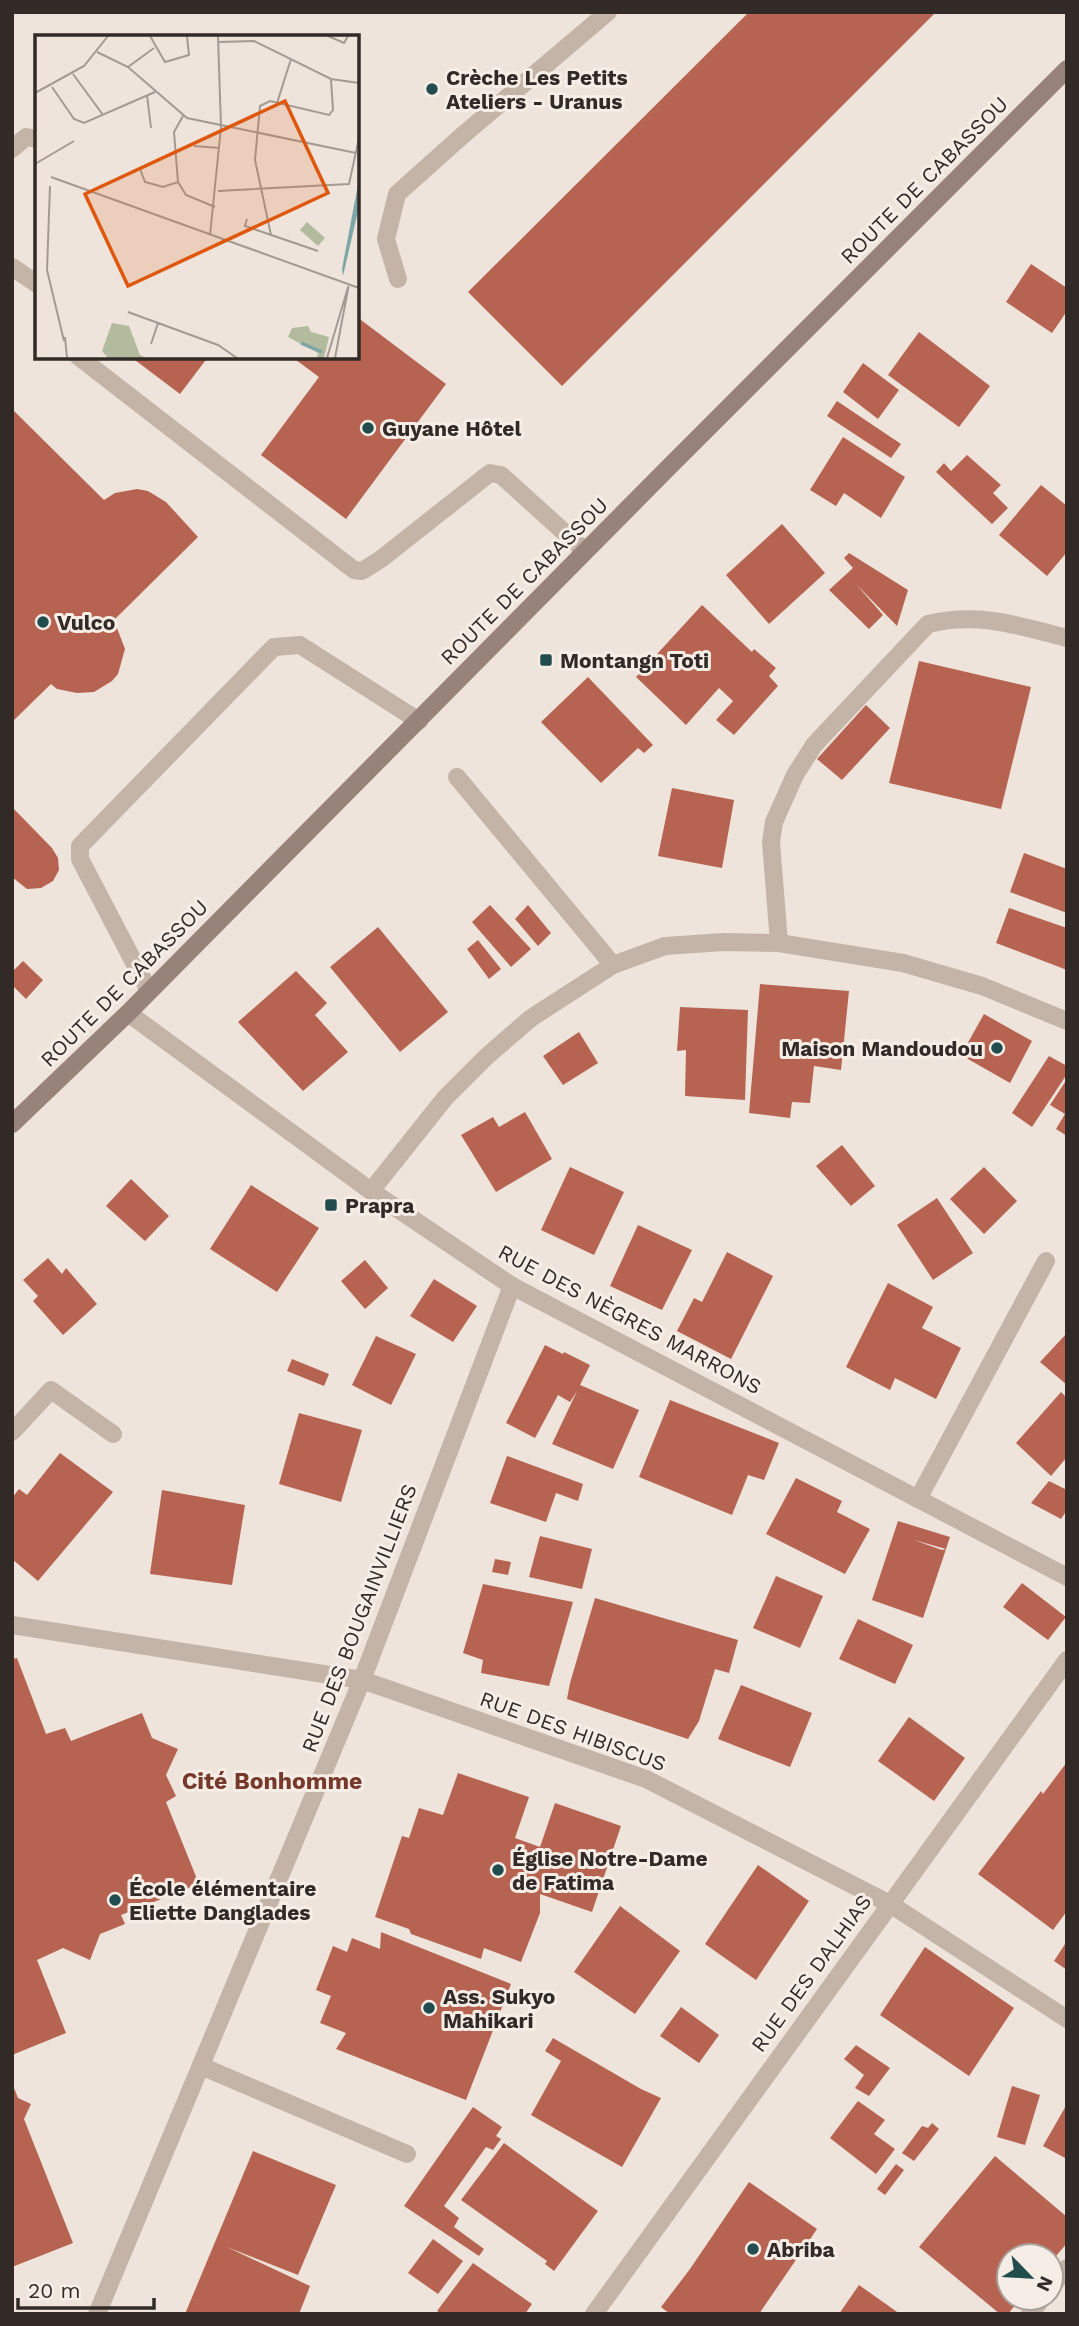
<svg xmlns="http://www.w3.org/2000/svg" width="1079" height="2326" font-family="'Work Sans',sans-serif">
  <rect width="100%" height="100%" fill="#eee4db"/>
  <g fill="#b66451">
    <polygon points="749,12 936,12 562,386 468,292"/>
    <polygon points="1031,264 1067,288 1067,311 1052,333 1006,302"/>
    <polygon points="357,317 446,384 346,519 261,455 319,377 292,357 357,357"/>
    <polygon points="919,332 990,386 959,427 888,375"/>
    <polygon points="131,357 208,357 180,394"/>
    <polygon points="863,363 899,390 878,419 843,392"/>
    <polygon points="837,401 901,444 891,458 827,416"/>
    <polygon points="12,409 104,500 115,493 137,489 148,491 166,502 198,537 114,620 125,649 118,674 112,681 94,692 77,693 57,689 51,684 12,722"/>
    <polygon points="843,437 905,477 881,518 844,493 836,506 810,490"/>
    <polygon points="967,455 1001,485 993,493 1008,508 992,524 936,472 944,463 951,471"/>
    <polygon points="1041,485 1067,506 1067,552 1047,576 999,535"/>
    <polygon points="782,524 825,573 769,624 726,575"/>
    <polygon points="849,553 908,590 897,626 856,584 883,615 869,629 829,590 853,568 844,558"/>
    <polygon points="702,605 752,652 754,649 776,668 769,676 778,686 734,735 716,720 733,701 719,688 686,725 636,677"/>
    <polygon points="919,661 1031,687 1001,809 889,783"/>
    <polygon points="588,677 653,745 644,753 638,748 601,783 541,722"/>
    <polygon points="866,705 890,728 842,780 817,759"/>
    <polygon points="672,788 734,800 722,868 658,856"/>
    <polygon points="12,807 52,848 58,858 59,870 53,881 41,888 27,889 12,877"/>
    <polygon points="1024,853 1067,869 1067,913 1010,892"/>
    <polygon points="490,905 531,949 511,967 472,922"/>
    <polygon points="528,905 551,933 538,946 515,919"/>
    <polygon points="1009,908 1067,928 1067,970 996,943"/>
    <polygon points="378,927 448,1012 400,1052 330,967"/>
    <polygon points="478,940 501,969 489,979 467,949"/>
    <polygon points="23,961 43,980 26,999 12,985 12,972"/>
    <polygon points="296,971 327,1003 315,1015 348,1052 303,1091 238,1022"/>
    <polygon points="760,984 849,991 841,1070 814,1066 810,1103 792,1102 790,1118 749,1113"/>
    <polygon points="680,1007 748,1010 745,1100 685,1096 686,1050 677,1051"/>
    <polygon points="984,1014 1032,1041 1010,1083 961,1055"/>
    <polygon points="579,1032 598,1063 563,1085 543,1056"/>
    <polygon points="1049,1056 1067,1066 1067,1074 1032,1127 1012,1113"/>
    <polygon points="1067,1079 1067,1136 1056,1129 1065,1114 1050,1105"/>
    <polygon points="525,1112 552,1159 496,1192 461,1135 493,1117 499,1127"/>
    <polygon points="842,1145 875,1186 851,1206 816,1166"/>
    <polygon points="570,1167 624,1192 594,1255 541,1230"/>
    <polygon points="984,1167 1017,1201 984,1234 950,1199"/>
    <polygon points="131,1179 169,1216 145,1241 106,1206"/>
    <polygon points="251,1185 319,1228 277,1292 210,1249"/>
    <polygon points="937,1198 973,1253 933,1280 897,1225"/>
    <polygon points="638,1225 692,1250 662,1310 610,1286"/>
    <polygon points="727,1252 773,1276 731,1359 677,1331 694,1298 702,1302"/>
    <polygon points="48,1258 62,1274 66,1268 97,1304 63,1335 33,1301 38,1296 23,1280"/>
    <polygon points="365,1260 388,1288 365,1309 341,1281"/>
    <polygon points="434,1279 477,1306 453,1342 410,1316"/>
    <polygon points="888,1283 933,1307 922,1328 961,1348 936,1399 895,1378 890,1390 846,1367"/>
    <polygon points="1067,1333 1067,1385 1040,1362"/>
    <polygon points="376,1336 416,1354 391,1405 352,1385"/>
    <polygon points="545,1345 563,1354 564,1352 590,1365 580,1385 639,1410 613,1469 552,1444 577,1391 570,1402 558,1395 535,1438 506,1423"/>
    <polygon points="292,1359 329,1374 324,1386 287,1371"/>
    <polygon points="1061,1392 1067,1398 1067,1457 1051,1476 1016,1443"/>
    <polygon points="670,1400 779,1443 764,1480 748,1475 732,1515 639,1477"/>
    <polygon points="299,1413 362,1430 341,1502 279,1484"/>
    <polygon points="60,1453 113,1492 38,1581 12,1559 12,1498 19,1489 27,1495"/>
    <polygon points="507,1456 583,1484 578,1501 556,1493 546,1522 490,1503"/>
    <polygon points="796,1478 842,1501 837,1512 870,1529 845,1574 766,1534"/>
    <polygon points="1049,1481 1067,1490 1067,1510 1061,1519 1031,1503"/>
    <polygon points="162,1490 245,1505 232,1585 150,1574"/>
    <polygon points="898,1521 950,1537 946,1549 914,1540 942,1550 946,1549 923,1618 872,1600"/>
    <polygon points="540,1536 592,1549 582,1589 529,1577"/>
    <polygon points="495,1559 511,1562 508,1575 492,1572"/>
    <polygon points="776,1576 823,1596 800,1648 753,1628"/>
    <polygon points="1022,1583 1066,1617 1048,1640 1003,1607"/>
    <polygon points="483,1584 573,1602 549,1686 481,1673 483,1660 463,1653"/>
    <polygon points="595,1598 738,1640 729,1673 715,1669 699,1721 688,1739 567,1699 570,1683"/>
    <polygon points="858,1619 913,1645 895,1684 839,1659"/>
    <polygon points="17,1658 46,1734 65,1728 71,1741 142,1713 152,1738 178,1749 166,1775 176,1796 166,1802 199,1884 121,1915 125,1924 100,1934 90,1960 63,1948 37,1960 66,2033 12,2055 12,1659"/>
    <polygon points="741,1685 812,1713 790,1767 718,1739"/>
    <polygon points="909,1717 965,1758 934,1801 878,1761"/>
    <polygon points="1067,1762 1067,1911 1053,1930 978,1874 1041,1791 1043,1794"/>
    <polygon points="458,1773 529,1797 515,1838 540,1847 555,1803 621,1826 592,1912 540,1894 540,1913 521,1962 484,1948 481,1959 411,1934 409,1929 375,1917 402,1836 409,1838 419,1808 443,1815"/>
    <polygon points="758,1865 809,1901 756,1980 705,1944"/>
    <polygon points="620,1906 680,1951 635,2014 574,1972"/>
    <polygon points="381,1932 511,1984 466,2100 336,2049 346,2033 320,2023 331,1996 316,1990 333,1946 347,1952 352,1938 380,1949"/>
    <polygon points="1067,1941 1067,1970 1054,1961"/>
    <polygon points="925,1947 1014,2008 969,2076 880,2015"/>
    <polygon points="681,2007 719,2035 699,2063 660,2036"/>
    <polygon points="553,2038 641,2089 661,2098 622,2167 531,2115 561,2061 545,2051"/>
    <polygon points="856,2045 890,2068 869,2096 855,2088 864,2075 844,2059"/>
    <polygon points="12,2083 18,2098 31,2104 24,2119 73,2243 12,2267"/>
    <polygon points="1012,2086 1040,2095 1025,2145 997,2137"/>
    <polygon points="858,2101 885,2120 874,2134 895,2149 876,2174 830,2138"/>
    <polygon points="1067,2104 1067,2159 1043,2146"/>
    <polygon points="473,2107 502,2127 496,2136 501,2139 493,2150 486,2147 444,2206 459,2218 454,2227 484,2249 479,2256 404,2206"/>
    <polygon points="932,2123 939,2129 914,2161 902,2153 922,2126 928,2128"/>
    <polygon points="504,2143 598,2211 554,2271 545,2264 547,2261 461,2200"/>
    <polygon points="253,2151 336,2185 298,2275 227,2247 310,2286 299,2314 185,2314"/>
    <polygon points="995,2156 1067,2217 1067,2243 1051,2262 1051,2256 1009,2256 1009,2298 1021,2298 1008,2314 1000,2314 919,2247"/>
    <polygon points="896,2164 904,2170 885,2195 877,2189"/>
    <polygon points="749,2182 817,2229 759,2314 670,2314 661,2307 690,2269"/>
    <polygon points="433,2239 463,2261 438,2294 408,2273"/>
    <polygon points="473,2263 532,2304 525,2314 442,2314 437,2311"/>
    <polygon points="859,2285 900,2314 839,2314"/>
  </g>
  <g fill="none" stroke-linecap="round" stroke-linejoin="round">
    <g stroke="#c4b4a8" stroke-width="18">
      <polyline points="12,149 26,137 37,139"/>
      <polyline points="12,267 37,284"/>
      <polyline points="398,279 386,239 397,194 463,135 608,12"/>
      <polyline points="79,357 354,570 362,571 381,559 490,473 501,475 585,551"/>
      <polyline points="457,777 613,965"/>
      <polyline points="149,991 80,859 80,846 274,647 300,645 419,721"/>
      <polyline points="201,2066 407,2154"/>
    </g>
    <g stroke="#c4b4a8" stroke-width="18">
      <path d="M779,943L771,842L774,822L795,775L814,745L928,624C979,612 1017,625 1067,638"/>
      <polyline points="128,1013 371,1191 512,1286 1067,1577"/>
      <polyline points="371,1191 445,1098 486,1057 531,1018 613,965 665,946 724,942 779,943 903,963 982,986 1067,1021"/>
      <polyline points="12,1432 51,1390 113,1434"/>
      <polyline points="918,1499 1046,1261"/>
      <polyline points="12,1625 362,1680 646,1779 890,1904 1067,2019"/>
      <polyline points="1051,2287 1067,2268"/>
      <polyline points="97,2314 362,1680 512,1286"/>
      <polyline points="594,2314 1067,1660"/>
      <polyline points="1030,2314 1042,2298"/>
    </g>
    <polyline stroke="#97837a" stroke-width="18" points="12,1124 128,1013 665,471 1067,69"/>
  </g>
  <g fill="#224d4e" stroke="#f6eee6" stroke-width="2.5">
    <circle cx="432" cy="89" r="7"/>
    <circle cx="368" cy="428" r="7"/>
    <circle cx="43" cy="622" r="7"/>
    <rect x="539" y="653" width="14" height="14" rx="3.5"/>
    <circle cx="997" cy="1048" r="7"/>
    <rect x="324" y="1198" width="14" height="14" rx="3.5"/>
    <circle cx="498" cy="1870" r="7"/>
    <circle cx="115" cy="1900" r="7"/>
    <circle cx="429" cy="2008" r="7"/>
    <circle cx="753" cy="2249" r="7"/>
  </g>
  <g text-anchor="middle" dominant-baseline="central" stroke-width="6" stroke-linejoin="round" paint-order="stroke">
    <g font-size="21" font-weight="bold" fill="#322a27" stroke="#f6eee6" text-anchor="start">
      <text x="446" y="77">Crèche Les Petits<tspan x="446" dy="24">Ateliers - Uranus</tspan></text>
      <text x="382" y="428">Guyane Hôtel</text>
      <text x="57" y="622">Vulco</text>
      <text x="560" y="660">Montangn Toti</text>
      <text x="983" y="1048" text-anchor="end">Maison Mandoudou</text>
      <text x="345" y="1205">Prapra</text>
      <text x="512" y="1858">Église Notre-Dame<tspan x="512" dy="24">de Fatima</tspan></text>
      <text x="129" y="1888">École élémentaire<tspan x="129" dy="24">Eliette Danglades</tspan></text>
      <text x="443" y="1996">Ass. Sukyo<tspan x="443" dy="24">Mahikari</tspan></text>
      <text x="767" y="2249">Abriba</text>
    </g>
    <g font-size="21" fill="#322a27" stroke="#f6eee6">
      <text transform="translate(924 180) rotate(-45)">ROUTE DE CABASSOU</text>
      <text transform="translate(524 581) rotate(-45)">ROUTE DE CABASSOU</text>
      <text transform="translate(124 983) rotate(-45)">ROUTE DE CABASSOU</text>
      <text transform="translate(630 1319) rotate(28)">RUE DES NÈGRES MARRONS</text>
      <text transform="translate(359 1618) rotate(-69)">RUE DES BOUGAINVILLIERS</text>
      <text transform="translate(573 1731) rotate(20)">RUE DES HIBISCUS</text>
      <text transform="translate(811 1973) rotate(-54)">RUE DES DALHIAS</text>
    </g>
    <g font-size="23" font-weight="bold" fill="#77392b" stroke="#f6eee6">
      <text x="272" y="1781">Cité Bonhomme</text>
    </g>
  </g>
  <g transform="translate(35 35)">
    <rect width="324" height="324" fill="#eee4db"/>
    <path d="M272,187L290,203L283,211L265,195ZM77,288L94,291L105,320L111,323H73L67,316ZM273,291L276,297L294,302L289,323H282L283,318L253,302L257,293Z" fill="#b2bb9d"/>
    <path d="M324,144V172L308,241L307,234Z" fill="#7da7a7"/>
    <path fill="none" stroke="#7da7a7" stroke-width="3.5" d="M266,308L287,317"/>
    <path fill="none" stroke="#a39a93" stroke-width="2" d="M115,1L130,27L154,20L152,1M293,1L309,8L313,1M183,7L219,6L296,44L324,48M62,17L93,32L152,83L321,118M93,32L119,13M38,39L68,80M17,52L39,84L49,88L120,57M0,58L49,31L73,1M112,60L116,93M242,68L256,24M148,81L139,97L143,147L151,160L180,172M159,111L185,113M0,129L39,106M105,134L110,147L128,152L143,147M16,142L324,253M15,151L12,235L29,306M183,156L314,149L324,103M212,184L210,191L283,216M175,200L186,92L183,1M236,200L220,125L225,71L235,66L294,80L298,75L296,44M93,277L183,310L202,323M30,302L32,323M116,309L123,288M292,323L314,249L300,323"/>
    <path fill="#df570d" fill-opacity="0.15" stroke="#df570d" stroke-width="3.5" d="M250,66L293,158L93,251L50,159Z"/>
    <rect width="324" height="324" fill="none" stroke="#322a27" stroke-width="3.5"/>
  </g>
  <rect width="1079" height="2326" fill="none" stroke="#322a27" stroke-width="28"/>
  <g transform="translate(1030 2277) rotate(115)"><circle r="33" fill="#f6eee6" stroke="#a8a09a" stroke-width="2"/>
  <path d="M0-5L12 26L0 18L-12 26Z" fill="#224d4e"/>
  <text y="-10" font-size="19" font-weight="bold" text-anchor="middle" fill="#322a27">N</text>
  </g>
  <path d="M18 2298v10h136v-10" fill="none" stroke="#322a27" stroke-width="3.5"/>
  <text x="28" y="2298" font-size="21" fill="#322a27" stroke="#f6eee6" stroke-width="5" paint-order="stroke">20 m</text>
</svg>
